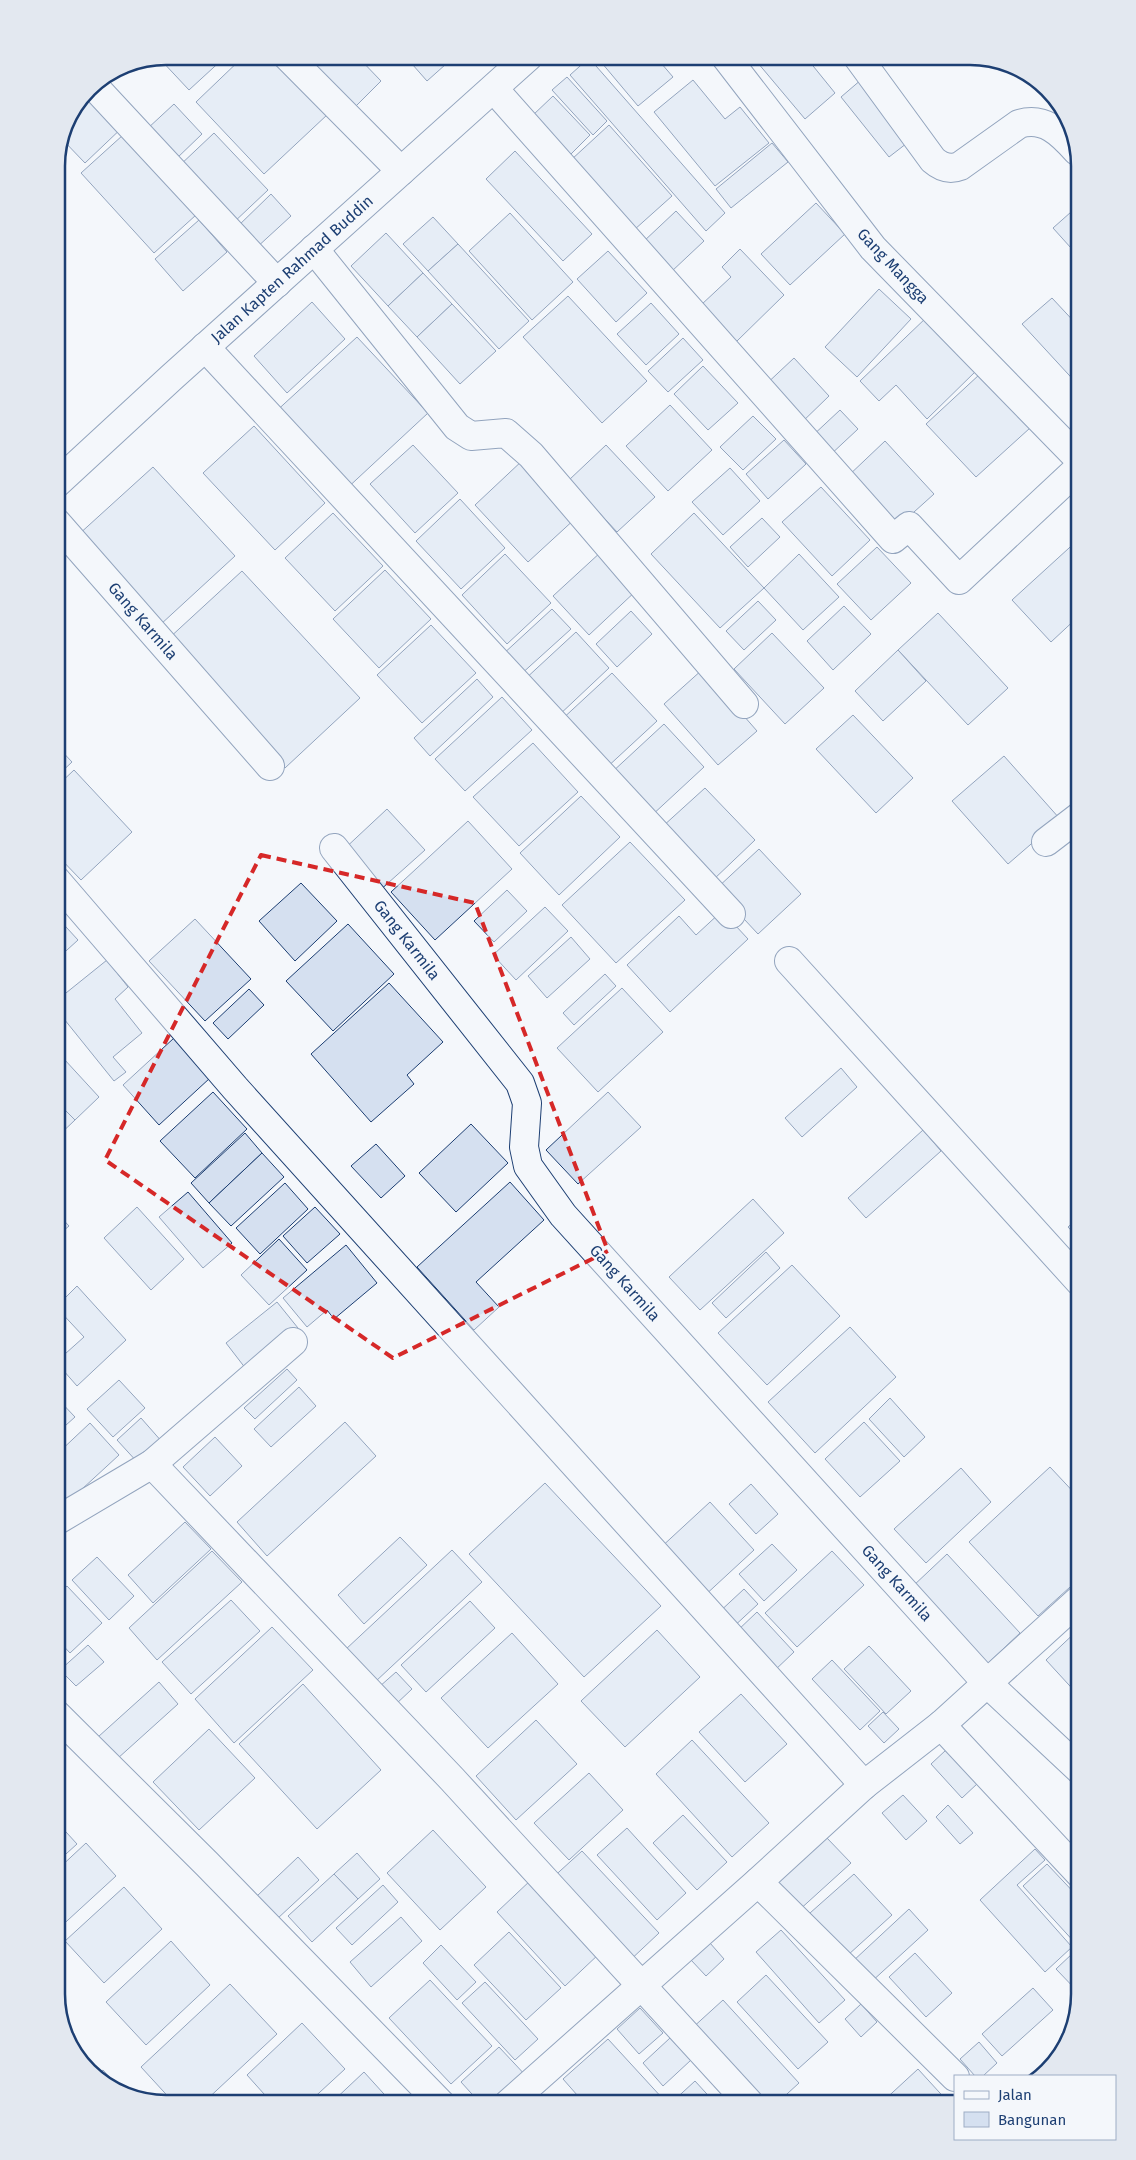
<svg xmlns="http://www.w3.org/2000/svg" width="1136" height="2160" font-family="'Fira Sans',sans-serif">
  <rect width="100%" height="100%" fill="#f4f7fb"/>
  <g fill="#d5e0f0" stroke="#1d3f73">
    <polygon points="166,56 226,56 189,90 159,58"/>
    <polygon points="244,56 273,56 328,114 264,174 196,102"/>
    <polygon points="300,56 357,56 381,81 351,111"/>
    <polygon points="405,56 455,56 427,81"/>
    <polygon points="596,56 655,56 673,77 638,106"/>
    <polygon points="752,56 805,56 835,93 805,119"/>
    <polygon points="589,58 725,213 706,231 570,75"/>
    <polygon points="567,77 607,121 593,135 552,90"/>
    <polygon points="862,79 911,140 889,157 841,97"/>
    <polygon points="693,80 725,119 740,107 769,143 715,186 654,112"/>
    <polygon points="88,88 126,124 85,163 61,138 65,123"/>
    <polygon points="553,96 590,135 570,155 532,116"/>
    <polygon points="174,104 202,134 175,160 147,129"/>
    <polygon points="609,125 672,196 634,230 571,160"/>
    <polygon points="214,133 268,190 232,224 178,167"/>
    <polygon points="123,135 196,215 154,253 81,173"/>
    <polygon points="772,143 788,162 731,208 716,189"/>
    <polygon points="515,151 592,234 563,261 486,179"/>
    <polygon points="271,194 291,216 255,249 236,228"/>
    <polygon points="816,203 845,234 790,285 761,254"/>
    <polygon points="1080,204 1080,258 1053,228"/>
    <polygon points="676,211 704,241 671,272 643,242"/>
    <polygon points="510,213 573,282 532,320 469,251"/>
    <polygon points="433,217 458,244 428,271 403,244"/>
    <polygon points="199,220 227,252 183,291 155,259"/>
    <polygon points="386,233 423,273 388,306 351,266"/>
    <polygon points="458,244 529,321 499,349 428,271"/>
    <polygon points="740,249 784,295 736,342 701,305 731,277 722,267"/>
    <polygon points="608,251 647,293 616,322 577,279"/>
    <polygon points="423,273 452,304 417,337 388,306"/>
    <polygon points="879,289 911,319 857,377 825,347"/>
    <polygon points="568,296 647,381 602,423 523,337"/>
    <polygon points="1080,297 1080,315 1071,305"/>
    <polygon points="1052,298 1080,328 1080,387 1022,324"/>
    <polygon points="312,302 345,339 287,393 254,356"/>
    <polygon points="651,303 679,334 646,365 617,334"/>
    <polygon points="452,304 496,351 460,384 417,337"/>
    <polygon points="928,316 978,369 927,419 896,385 879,401 860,381"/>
    <polygon points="357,337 428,413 343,492 272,415"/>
    <polygon points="683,338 703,360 668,392 648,371"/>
    <polygon points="794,358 829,396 798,426 762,388"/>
    <polygon points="703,366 738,403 708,430 674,394"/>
    <polygon points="980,374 1030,428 976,477 926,424"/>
    <polygon points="56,393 63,401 56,406"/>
    <polygon points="670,405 712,450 668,491 626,446"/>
    <polygon points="840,410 858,429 828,457 810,438"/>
    <polygon points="753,416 776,439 743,470 720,447"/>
    <polygon points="1080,416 1080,442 1067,432"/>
    <polygon points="254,426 325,503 275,550 203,473"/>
    <polygon points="784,440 806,464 768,499 746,474"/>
    <polygon points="885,441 934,494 894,530 846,478"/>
    <polygon points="413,445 458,493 415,533 370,484"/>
    <polygon points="606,445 655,497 617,532 569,480"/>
    <polygon points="524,459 577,517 528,562 475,505"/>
    <polygon points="153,467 235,556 160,625 77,536"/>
    <polygon points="730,468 760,501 723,535 692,502"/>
    <polygon points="821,487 870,540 832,576 782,522"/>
    <polygon points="460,499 505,548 461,589 416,541"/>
    <polygon points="333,513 383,566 335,611 285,558"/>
    <polygon points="694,513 764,588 720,628 651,554"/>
    <polygon points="762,518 780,537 748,567 730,547"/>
    <polygon points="1080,538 1080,615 1051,642 1012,600"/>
    <polygon points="877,547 911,583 871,620 837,584"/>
    <polygon points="602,551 638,589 589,635 553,596"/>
    <polygon points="505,554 551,603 507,644 462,595"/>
    <polygon points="799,554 839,597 803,630 764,588"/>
    <polygon points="385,570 431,619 379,668 333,619"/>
    <polygon points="242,571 360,698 285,768 167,640"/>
    <polygon points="758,601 776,620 744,650 726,631"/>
    <polygon points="844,606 871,634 833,670 807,641"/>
    <polygon points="552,609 571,629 519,676 501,656"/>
    <polygon points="631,611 652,634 617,667 596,644"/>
    <polygon points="938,613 1008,688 968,725 898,650"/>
    <polygon points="431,625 476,673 422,723 377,675"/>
    <polygon points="576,632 609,668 557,717 523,681"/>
    <polygon points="772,633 824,688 785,724 734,669"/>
    <polygon points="898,650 926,681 883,721 855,691"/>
    <polygon points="703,669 757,731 718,765 664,704"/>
    <polygon points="612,673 657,721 604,770 559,722"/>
    <polygon points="477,679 493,697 430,756 414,738"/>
    <polygon points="502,697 532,730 465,791 435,759"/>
    <polygon points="853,715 913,778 876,813 816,749"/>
    <polygon points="664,724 704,767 650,817 610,774"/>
    <polygon points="533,743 578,792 519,846 473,797"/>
    <polygon points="56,745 72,762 56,777"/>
    <polygon points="1004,756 1060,819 1008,864 952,801"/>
    <polygon points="74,770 132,832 81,880 56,854 56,787"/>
    <polygon points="705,788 755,840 712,881 662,827"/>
    <polygon points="581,796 620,837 559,895 520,853"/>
    <polygon points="387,809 425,850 378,892 341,852"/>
    <polygon points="468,821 512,869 435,940 391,892"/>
    <polygon points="630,842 685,900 616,963 562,905"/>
    <polygon points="759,849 801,894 758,934 716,889"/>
    <polygon points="301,883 337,921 295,961 259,921"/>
    <polygon points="507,890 527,911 494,942 474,921"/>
    <polygon points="545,907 568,931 516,980 493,955"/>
    <polygon points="722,911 748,939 670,1012 627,965 679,916 696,935"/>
    <polygon points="56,916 78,940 56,960"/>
    <polygon points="195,919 251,979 205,1021 149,961"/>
    <polygon points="348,924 394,974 333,1031 286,981"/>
    <polygon points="571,937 590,959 547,998 528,976"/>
    <polygon points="107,960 128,987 115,999 142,1033 113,1057 126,1072 114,1081 56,1009 56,1001"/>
    <polygon points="605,974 616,986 574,1025 563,1013"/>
    <polygon points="389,983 443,1042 407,1075 414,1084 371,1122 311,1054"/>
    <polygon points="622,988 663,1032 598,1092 557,1048"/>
    <polygon points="249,989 264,1005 228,1039 213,1023"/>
    <polygon points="174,1038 210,1078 159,1125 123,1085"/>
    <polygon points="64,1059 99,1097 75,1120 56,1101 56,1066"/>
    <polygon points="841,1068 857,1087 802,1137 785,1118"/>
    <polygon points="213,1092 247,1129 195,1178 160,1141"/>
    <polygon points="608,1092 641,1127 578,1184 546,1150"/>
    <polygon points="56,1101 75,1120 56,1138"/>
    <polygon points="471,1124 508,1163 456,1212 419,1173"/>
    <polygon points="923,1130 941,1151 866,1218 848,1198"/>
    <polygon points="245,1133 262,1153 209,1203 191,1183"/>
    <polygon points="376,1144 405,1176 381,1198 351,1166"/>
    <polygon points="262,1153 284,1177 231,1226 209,1203"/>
    <polygon points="510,1182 544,1220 476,1282 499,1307 474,1330 417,1267"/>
    <polygon points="285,1183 308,1209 260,1254 236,1228"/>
    <polygon points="188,1192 232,1243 203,1268 159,1217"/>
    <polygon points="753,1199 784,1233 700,1310 669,1277"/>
    <polygon points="137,1207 184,1259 151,1290 104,1238"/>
    <polygon points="315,1207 340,1234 307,1263 283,1236"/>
    <polygon points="56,1212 69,1226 56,1237"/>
    <polygon points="1080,1216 1080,1240 1068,1227"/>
    <polygon points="279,1239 307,1270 269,1305 241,1275"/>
    <polygon points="346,1245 377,1283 334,1319 327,1310 307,1327 283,1298"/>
    <polygon points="766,1252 780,1268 726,1318 712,1303"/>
    <polygon points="792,1265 840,1316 767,1385 718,1333"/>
    <polygon points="77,1286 126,1340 77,1386 56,1362 84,1337 56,1307"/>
    <polygon points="277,1302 298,1328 246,1369 226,1343"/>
    <polygon points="850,1327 896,1377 815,1453 768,1402"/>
    <polygon points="287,1369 297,1380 255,1419 244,1408"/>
    <polygon points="119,1380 145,1408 113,1437 87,1409"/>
    <polygon points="299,1387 316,1406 271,1447 254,1429"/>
    <polygon points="56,1397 75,1417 56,1434"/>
    <polygon points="890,1398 925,1437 904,1457 869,1419"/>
    <polygon points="141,1418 163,1443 139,1464 117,1440"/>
    <polygon points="345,1422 376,1456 267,1556 237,1522"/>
    <polygon points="864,1422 900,1461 860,1497 825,1459"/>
    <polygon points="90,1423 119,1455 56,1513 56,1455"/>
    <polygon points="215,1437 242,1466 210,1496 183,1467"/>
    <polygon points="1050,1467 1080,1499 1080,1578 1038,1616 969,1542"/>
    <polygon points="961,1468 991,1502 926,1563 894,1529"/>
    <polygon points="545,1483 661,1606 584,1677 469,1554"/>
    <polygon points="751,1484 778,1514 756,1534 729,1504"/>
    <polygon points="710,1502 754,1550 702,1598 658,1550"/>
    <polygon points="185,1522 211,1549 153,1603 128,1575"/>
    <polygon points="400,1537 427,1565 364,1624 338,1595"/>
    <polygon points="772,1544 797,1570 764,1601 739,1574"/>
    <polygon points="452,1550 482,1582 375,1682 345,1650"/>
    <polygon points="212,1551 242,1582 157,1660 129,1628"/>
    <polygon points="832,1551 864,1585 797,1647 765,1613"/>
    <polygon points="947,1554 1020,1633 985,1666 912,1587"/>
    <polygon points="97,1557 134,1596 109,1620 72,1580"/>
    <polygon points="67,1586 102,1623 70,1653 56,1638 56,1596"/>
    <polygon points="744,1589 758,1604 730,1630 716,1615"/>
    <polygon points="231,1600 260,1631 191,1694 162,1662"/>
    <polygon points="470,1601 495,1628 426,1692 401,1665"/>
    <polygon points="757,1612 794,1652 773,1672 736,1632"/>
    <polygon points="272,1627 313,1670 234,1743 195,1699"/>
    <polygon points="1080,1628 1080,1697 1046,1660"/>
    <polygon points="657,1630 700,1677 625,1747 581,1701"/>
    <polygon points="512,1633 558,1684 488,1748 441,1698"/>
    <polygon points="88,1645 104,1662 76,1686 60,1670"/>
    <polygon points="869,1646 911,1691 886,1714 844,1669"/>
    <polygon points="832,1660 880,1711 860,1730 812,1679"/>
    <polygon points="396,1672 412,1689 395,1705 379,1687"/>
    <polygon points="159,1682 178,1704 117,1759 98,1737"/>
    <polygon points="303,1684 381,1770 317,1829 239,1744"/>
    <polygon points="741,1694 787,1744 745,1782 699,1732"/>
    <polygon points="883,1712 899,1729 884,1743 868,1726"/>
    <polygon points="536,1720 577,1764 516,1820 476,1776"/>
    <polygon points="209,1729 255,1778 199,1830 153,1782"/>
    <polygon points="692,1740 769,1823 732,1857 656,1774"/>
    <polygon points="946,1750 978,1783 962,1798 931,1764"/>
    <polygon points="589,1773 623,1810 569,1860 534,1823"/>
    <polygon points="903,1795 927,1821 906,1840 882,1813"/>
    <polygon points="948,1805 973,1833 960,1844 936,1817"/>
    <polygon points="683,1815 727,1862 697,1890 653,1843"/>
    <polygon points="56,1821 77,1844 56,1863"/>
    <polygon points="627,1828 686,1893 657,1920 597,1855"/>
    <polygon points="433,1830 486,1887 440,1930 387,1873"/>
    <polygon points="826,1837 851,1863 797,1912 773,1885"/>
    <polygon points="86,1843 116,1876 56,1931 56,1871"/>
    <polygon points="1035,1849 1045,1860 1017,1885 1072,1947 1045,1972 980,1900"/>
    <polygon points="582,1851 659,1933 626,1964 549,1881"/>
    <polygon points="357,1853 380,1879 358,1899 334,1874"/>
    <polygon points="298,1857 319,1880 277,1919 257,1896"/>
    <polygon points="1047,1864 1080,1899 1080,1943 1077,1945 1023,1886"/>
    <polygon points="334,1874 358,1899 312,1942 288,1916"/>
    <polygon points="854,1874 892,1915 848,1955 810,1913"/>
    <polygon points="532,1879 600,1953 565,1986 497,1912"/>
    <polygon points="383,1885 398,1902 352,1945 336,1928"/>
    <polygon points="124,1887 162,1929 104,1983 65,1941"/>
    <polygon points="909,1909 928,1930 870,1983 852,1962"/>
    <polygon points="401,1917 422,1941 371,1987 350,1962"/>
    <polygon points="781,1930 845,2000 819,2023 756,1952"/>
    <polygon points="509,1932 561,1988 526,2020 474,1965"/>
    <polygon points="171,1941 210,1985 146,2045 106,2002"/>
    <polygon points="710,1943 724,1959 706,1976 691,1960"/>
    <polygon points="441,1945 476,1982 457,2000 423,1963"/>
    <polygon points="915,1953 952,1993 926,2017 889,1977"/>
    <polygon points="1073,1953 1080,1961 1080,1994 1056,1969"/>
    <polygon points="766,1975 828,2042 798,2069 737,2002"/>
    <polygon points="430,1980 492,2046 451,2084 389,2018"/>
    <polygon points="485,1982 538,2039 515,2060 462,2003"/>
    <polygon points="230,1984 277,2034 202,2104 175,2104 141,2067"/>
    <polygon points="1033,1988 1053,2010 1002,2056 982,2034"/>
    <polygon points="723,2000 799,2083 776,2104 756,2104 690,2030"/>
    <polygon points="861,2004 877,2022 861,2037 845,2019"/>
    <polygon points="640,2008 663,2033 639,2054 617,2029"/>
    <polygon points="302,2023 345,2069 307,2104 273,2104 247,2075"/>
    <polygon points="670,2038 691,2060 663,2086 643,2063"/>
    <polygon points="608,2039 664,2100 660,2104 585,2104 563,2079"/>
    <polygon points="979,2042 997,2063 983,2076 975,2076 960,2059"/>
    <polygon points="499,2047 528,2078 499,2104 481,2104 461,2082"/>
    <polygon points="918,2069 950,2104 880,2104"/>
    <polygon points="103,2070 122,2091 105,2085 97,2075"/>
    <polygon points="364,2072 393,2104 330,2104"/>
    <polygon points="695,2081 716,2104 670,2104"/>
  </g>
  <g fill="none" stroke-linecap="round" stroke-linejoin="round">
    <defs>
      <g id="minor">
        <polyline points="287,56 401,171"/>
        <polyline points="725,56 873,248 1080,460"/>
        <path d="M857,56L933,160C941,167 950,170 960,166L1019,124C1044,116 1061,133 1077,151"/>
        <polyline points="93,85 277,283"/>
        <polyline points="494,89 893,539 909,526 959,580 1080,467"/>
        <polyline points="314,249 457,427 471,436 506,433 531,455 744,704"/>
        <polyline points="205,347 731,914"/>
        <polyline points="56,522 270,766"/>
        <polyline points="1046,842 1080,816"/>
        <polyline points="334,848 520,1083 527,1103 524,1147 528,1166 563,1215 986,1682 1080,1770"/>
        <polyline points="56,880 235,1088 864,1785"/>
        <polyline points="789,961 1080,1282"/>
        <polyline points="152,1464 452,1779 750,2104"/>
        <polyline points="56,1521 152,1464 293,1342"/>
        <polyline points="56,1714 207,1864 441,2104"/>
        <polyline points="941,1725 1080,1874"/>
        <polyline points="758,1882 955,2077"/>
        <polyline points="508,2104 758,1882 864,1785 941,1725 1080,1599"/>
      </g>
      <polyline id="primary" points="56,484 172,377 529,56"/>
    </defs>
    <use href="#minor" stroke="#1d3f73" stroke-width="30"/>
    <use href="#primary" stroke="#1d3f73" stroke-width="30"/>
    <use href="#minor" stroke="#f4f7fb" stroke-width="28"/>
    <use href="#primary" stroke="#f4f7fb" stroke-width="28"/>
  </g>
  <path d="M0 0H1136V2160H0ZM261,855L475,903L608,1251L393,1358L105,1160Z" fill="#f4f7fb" fill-opacity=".55" fill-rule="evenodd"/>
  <path fill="none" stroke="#d62828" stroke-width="4" stroke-dasharray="10 6" stroke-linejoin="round" d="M261,855L475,903L608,1251L393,1358L105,1160Z"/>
  <g text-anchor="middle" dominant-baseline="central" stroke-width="4" stroke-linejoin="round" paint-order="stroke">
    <g font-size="16" fill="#1d3f73" stroke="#f4f7fb">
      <text transform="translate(893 266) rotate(47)">Gang Mangga</text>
      <text transform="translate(292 269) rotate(-42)">Jalan Kapten Rahmad Buddin</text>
      <text transform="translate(143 621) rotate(49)">Gang Karmila</text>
      <text transform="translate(407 940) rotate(52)">Gang Karmila</text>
      <text transform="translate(625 1283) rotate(48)">Gang Karmila</text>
      <text transform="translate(897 1583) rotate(48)">Gang Karmila</text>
    </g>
  </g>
  <path d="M0 0H1136V2160H0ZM166 65H970A101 101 0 0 1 1071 166V1994A101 101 0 0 1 970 2095H166A101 101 0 0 1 65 1994V166A101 101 0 0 1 166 65Z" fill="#e3e8f0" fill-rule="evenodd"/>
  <path fill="none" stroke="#1d3f73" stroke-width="2.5" d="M166 65H970A101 101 0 0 1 1071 166V1994A101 101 0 0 1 970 2095H166A101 101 0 0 1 65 1994V166A101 101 0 0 1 166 65Z"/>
  <rect x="954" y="2075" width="162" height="65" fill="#f4f7fb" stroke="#9eadc5"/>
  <rect x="964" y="2091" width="25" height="8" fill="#f4f7fb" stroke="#9eadc5"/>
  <text x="998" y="2100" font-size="15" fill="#1d3f73">Jalan</text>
  <rect x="964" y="2112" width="25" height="15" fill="#d5e0f0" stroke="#9eadc5"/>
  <text x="998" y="2125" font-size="15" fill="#1d3f73">Bangunan</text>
</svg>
